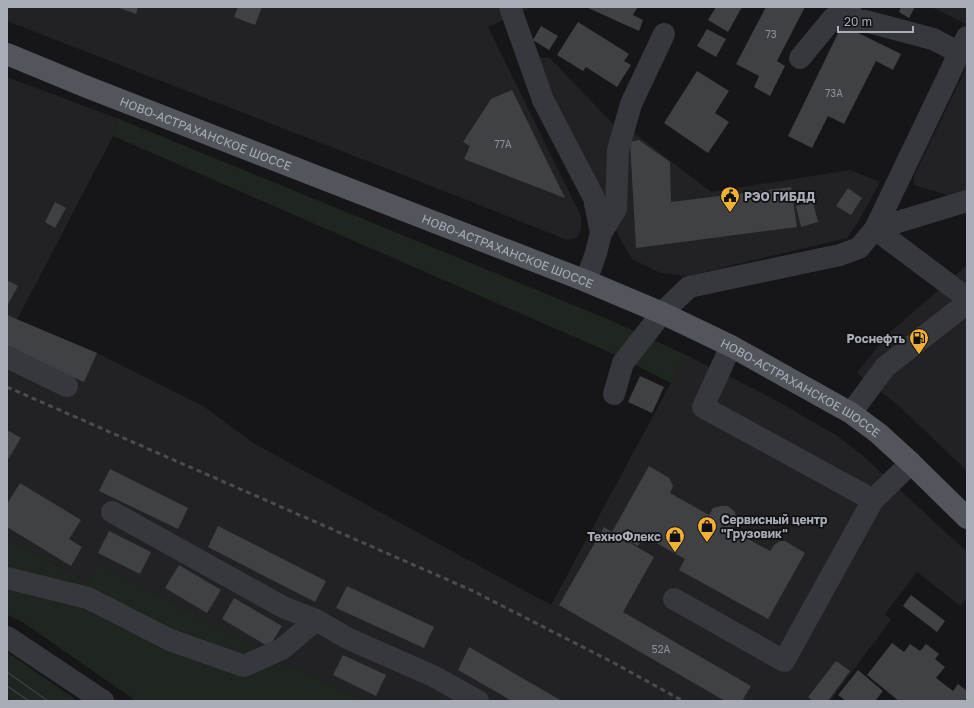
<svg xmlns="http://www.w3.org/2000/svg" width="974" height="708" font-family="'Golos Text',sans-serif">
  <rect width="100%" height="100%" fill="#161618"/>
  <g fill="#222225">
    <polygon points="7,7 532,7 488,27 581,216 581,229 578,237 567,240 429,185 7,21"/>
    <polygon points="931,7 967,7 967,25 962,22"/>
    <polygon points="535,57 550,58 613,124 637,135 711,192 850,170 880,182 857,224 847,238 688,276 661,273 632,259 618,235"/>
    <polygon points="967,66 967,201 914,185 914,176"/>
    <polygon points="7,77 119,119 113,136 17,320 97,353 203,406 255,444 551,605 686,355 770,397 836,435 862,455 967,552 967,598 960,606 917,572 885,614 891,620 830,701 365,701 279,660 97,563 89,583 7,538"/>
    <polygon points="967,265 967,471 899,406 857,373 886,336"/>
  </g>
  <g fill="#1e261f">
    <polygon points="119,119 610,320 686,355 671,383 609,352 113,136"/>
    <polygon points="7,538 89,583 97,562 279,660 365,701 136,701 21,621 7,615"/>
    <polygon points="7,652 78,701 12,701 7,698"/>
  </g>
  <g fill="#404145">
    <polygon points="117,7 138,7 136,14"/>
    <polygon points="238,7 262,7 255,25 234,17"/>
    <polygon points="586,7 635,7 637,8 633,15 643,20 639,31"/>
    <polygon points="716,7 742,7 728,32 708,20"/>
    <polygon points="766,7 805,7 777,61 785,66 770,96 754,87 759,76 736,64"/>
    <polygon points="837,7 862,7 857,16"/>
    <polygon points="901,7 915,7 909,18 899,12"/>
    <polygon points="578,22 629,54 624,61 631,65 617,87 586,67 583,71 557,55"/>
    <polygon points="842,25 901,54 893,70 876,61 844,124 828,116 812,148 788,136"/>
    <polygon points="541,26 558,36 549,50 533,40"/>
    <polygon points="707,29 726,39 716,57 697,46"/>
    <polygon points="697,71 729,91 715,113 729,122 708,153 664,123"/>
    <polygon points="512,90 565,198 464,159 470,146 463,142 491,99"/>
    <polygon points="639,140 670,162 671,202 791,187 797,227 636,248 630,142"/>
    <polygon points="848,188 862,198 851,215 836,206"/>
    <polygon points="55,202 66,208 55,228 45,222"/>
    <polygon points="813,202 818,222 801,227 796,206"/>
    <polygon points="7,280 18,286 7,306"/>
    <polygon points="7,315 97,353 84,382 7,348"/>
    <polygon points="640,376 664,387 652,413 628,402"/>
    <polygon points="7,430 21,438 7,461"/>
    <polygon points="649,466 669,478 673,486 670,493 709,515 713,508 721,506 728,506 735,512 737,522 732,530 770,551 774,545 780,541 785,541 805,553 768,619 679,570 685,559 644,536 638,546 622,538 654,557 623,612 751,686 742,701 725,701 559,605 604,527 612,532"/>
    <polygon points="110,469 188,508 178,529 99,491"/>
    <polygon points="20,483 81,520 69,539 82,547 71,566 7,527 7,504"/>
    <polygon points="218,526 326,581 315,602 208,547"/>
    <polygon points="109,531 151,552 140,574 98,553"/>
    <polygon points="179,565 221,590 207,613 165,588"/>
    <polygon points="347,586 434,627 424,648 336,608"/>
    <polygon points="911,595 945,621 937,632 903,606"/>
    <polygon points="234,598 282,626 269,647 222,619"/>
    <polygon points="892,643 904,652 910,644 920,651 926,644 939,654 935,659 945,667 936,678 953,691 958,684 967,691 967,697 964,701 899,701 867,675"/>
    <polygon points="469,647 562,701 512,701 458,670"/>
    <polygon points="343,655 386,675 376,696 333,675"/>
    <polygon points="836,661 850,671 828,701 813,701 808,697"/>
    <polygon points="858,670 883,691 875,701 846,701 838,695"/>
  </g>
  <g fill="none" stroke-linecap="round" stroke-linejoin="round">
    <g stroke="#37383d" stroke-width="22">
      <polyline points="510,7 543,100 594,198 601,233 596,253 586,281"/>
      <polyline points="800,58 833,18 865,21 933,39 960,53 967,49"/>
      <polyline points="875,229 967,298"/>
      <polyline points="875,229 967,201"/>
      <polyline points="601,233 616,209 618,150 631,104 664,34"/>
      <polyline points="731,346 703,407 873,500 911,463"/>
      <polyline points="7,357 67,386"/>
      <polyline points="614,394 623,363 662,313 689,287 840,255 859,248 875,229 967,37"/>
      <polyline points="851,413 885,367 967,303"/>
      <polyline points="112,512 283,607 316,620 349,639 433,676 478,701"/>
      <polyline points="7,578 88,598 170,640 244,666 282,649 316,620"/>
      <polyline points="674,599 784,661 873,500"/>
      <polyline points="7,637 103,701"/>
    </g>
    <path stroke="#53555c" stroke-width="22" id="s1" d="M7,54L87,87L586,281L662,313L731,346L851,413L878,433L911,463L967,518"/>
    <g stroke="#4a4c52" stroke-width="1">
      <polyline points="7,672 48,701"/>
      <polyline points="7,686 29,701"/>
    </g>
    <polyline stroke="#4a4c52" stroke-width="3" stroke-dasharray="5 4" stroke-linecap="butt" points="7,387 471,590 614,663 683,701"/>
  </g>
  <defs>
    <symbol id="civic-pin" viewBox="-11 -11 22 30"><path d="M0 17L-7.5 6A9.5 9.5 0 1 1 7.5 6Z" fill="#f2b134" stroke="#111113"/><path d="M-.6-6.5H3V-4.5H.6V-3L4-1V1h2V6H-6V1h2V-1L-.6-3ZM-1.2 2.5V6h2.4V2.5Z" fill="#111"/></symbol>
    <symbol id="fuel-pin" viewBox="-11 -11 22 30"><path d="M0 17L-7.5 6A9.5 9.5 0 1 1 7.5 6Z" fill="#f2b134" stroke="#111113"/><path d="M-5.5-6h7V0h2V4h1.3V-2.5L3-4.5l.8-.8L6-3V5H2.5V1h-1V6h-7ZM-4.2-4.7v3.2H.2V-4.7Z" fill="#111"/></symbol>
    <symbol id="shop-pin" viewBox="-11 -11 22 30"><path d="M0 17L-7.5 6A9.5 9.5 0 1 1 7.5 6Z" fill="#f2b134" stroke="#111113"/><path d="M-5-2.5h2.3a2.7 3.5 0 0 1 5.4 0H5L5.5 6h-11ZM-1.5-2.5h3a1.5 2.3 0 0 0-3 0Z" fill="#111"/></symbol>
  </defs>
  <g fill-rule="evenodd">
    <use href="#civic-pin" x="719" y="185" width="22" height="30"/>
    <use href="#fuel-pin" x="908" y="327" width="22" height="30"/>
    <use href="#shop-pin" x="696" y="515" width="22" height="30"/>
    <use href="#shop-pin" x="664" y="525" width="22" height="30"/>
  </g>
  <g text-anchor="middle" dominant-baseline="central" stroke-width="3.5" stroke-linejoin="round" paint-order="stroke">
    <g font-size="10" fill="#8e929b">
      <text x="771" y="34">73</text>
      <text x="834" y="93">73А</text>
      <text x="503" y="144">77А</text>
      <text x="661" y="649">52А</text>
    </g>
    <g font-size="12" fill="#a8adb8" stroke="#111113">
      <text stroke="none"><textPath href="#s1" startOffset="214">НОВО-АСТРАХАНСКОЕ ШОССЕ</textPath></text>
      <text stroke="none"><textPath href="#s1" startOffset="538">НОВО-АСТРАХАНСКОЕ ШОССЕ</textPath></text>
      <text stroke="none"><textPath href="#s1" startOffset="862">НОВО-АСТРАХАНСКОЕ ШОССЕ</textPath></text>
    </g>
    <g font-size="12" font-weight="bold" fill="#a8adb8" stroke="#111113" text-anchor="start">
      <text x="744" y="196">РЭО ГИБДД</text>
      <text x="905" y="338" text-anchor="end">Роснефть</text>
      <text x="721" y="519">Сервисный центр<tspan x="721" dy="14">"Грузовик"</tspan></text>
      <text x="661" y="536" text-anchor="end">ТехноФлекс</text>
    </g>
  </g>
  <rect width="974" height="708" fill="none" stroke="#a8adb8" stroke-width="16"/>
  <path d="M838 26v6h75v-6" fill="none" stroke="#a8adb8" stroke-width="2"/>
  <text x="844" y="26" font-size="12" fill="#a8adb8" stroke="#111113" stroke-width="3" paint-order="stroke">20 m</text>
</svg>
